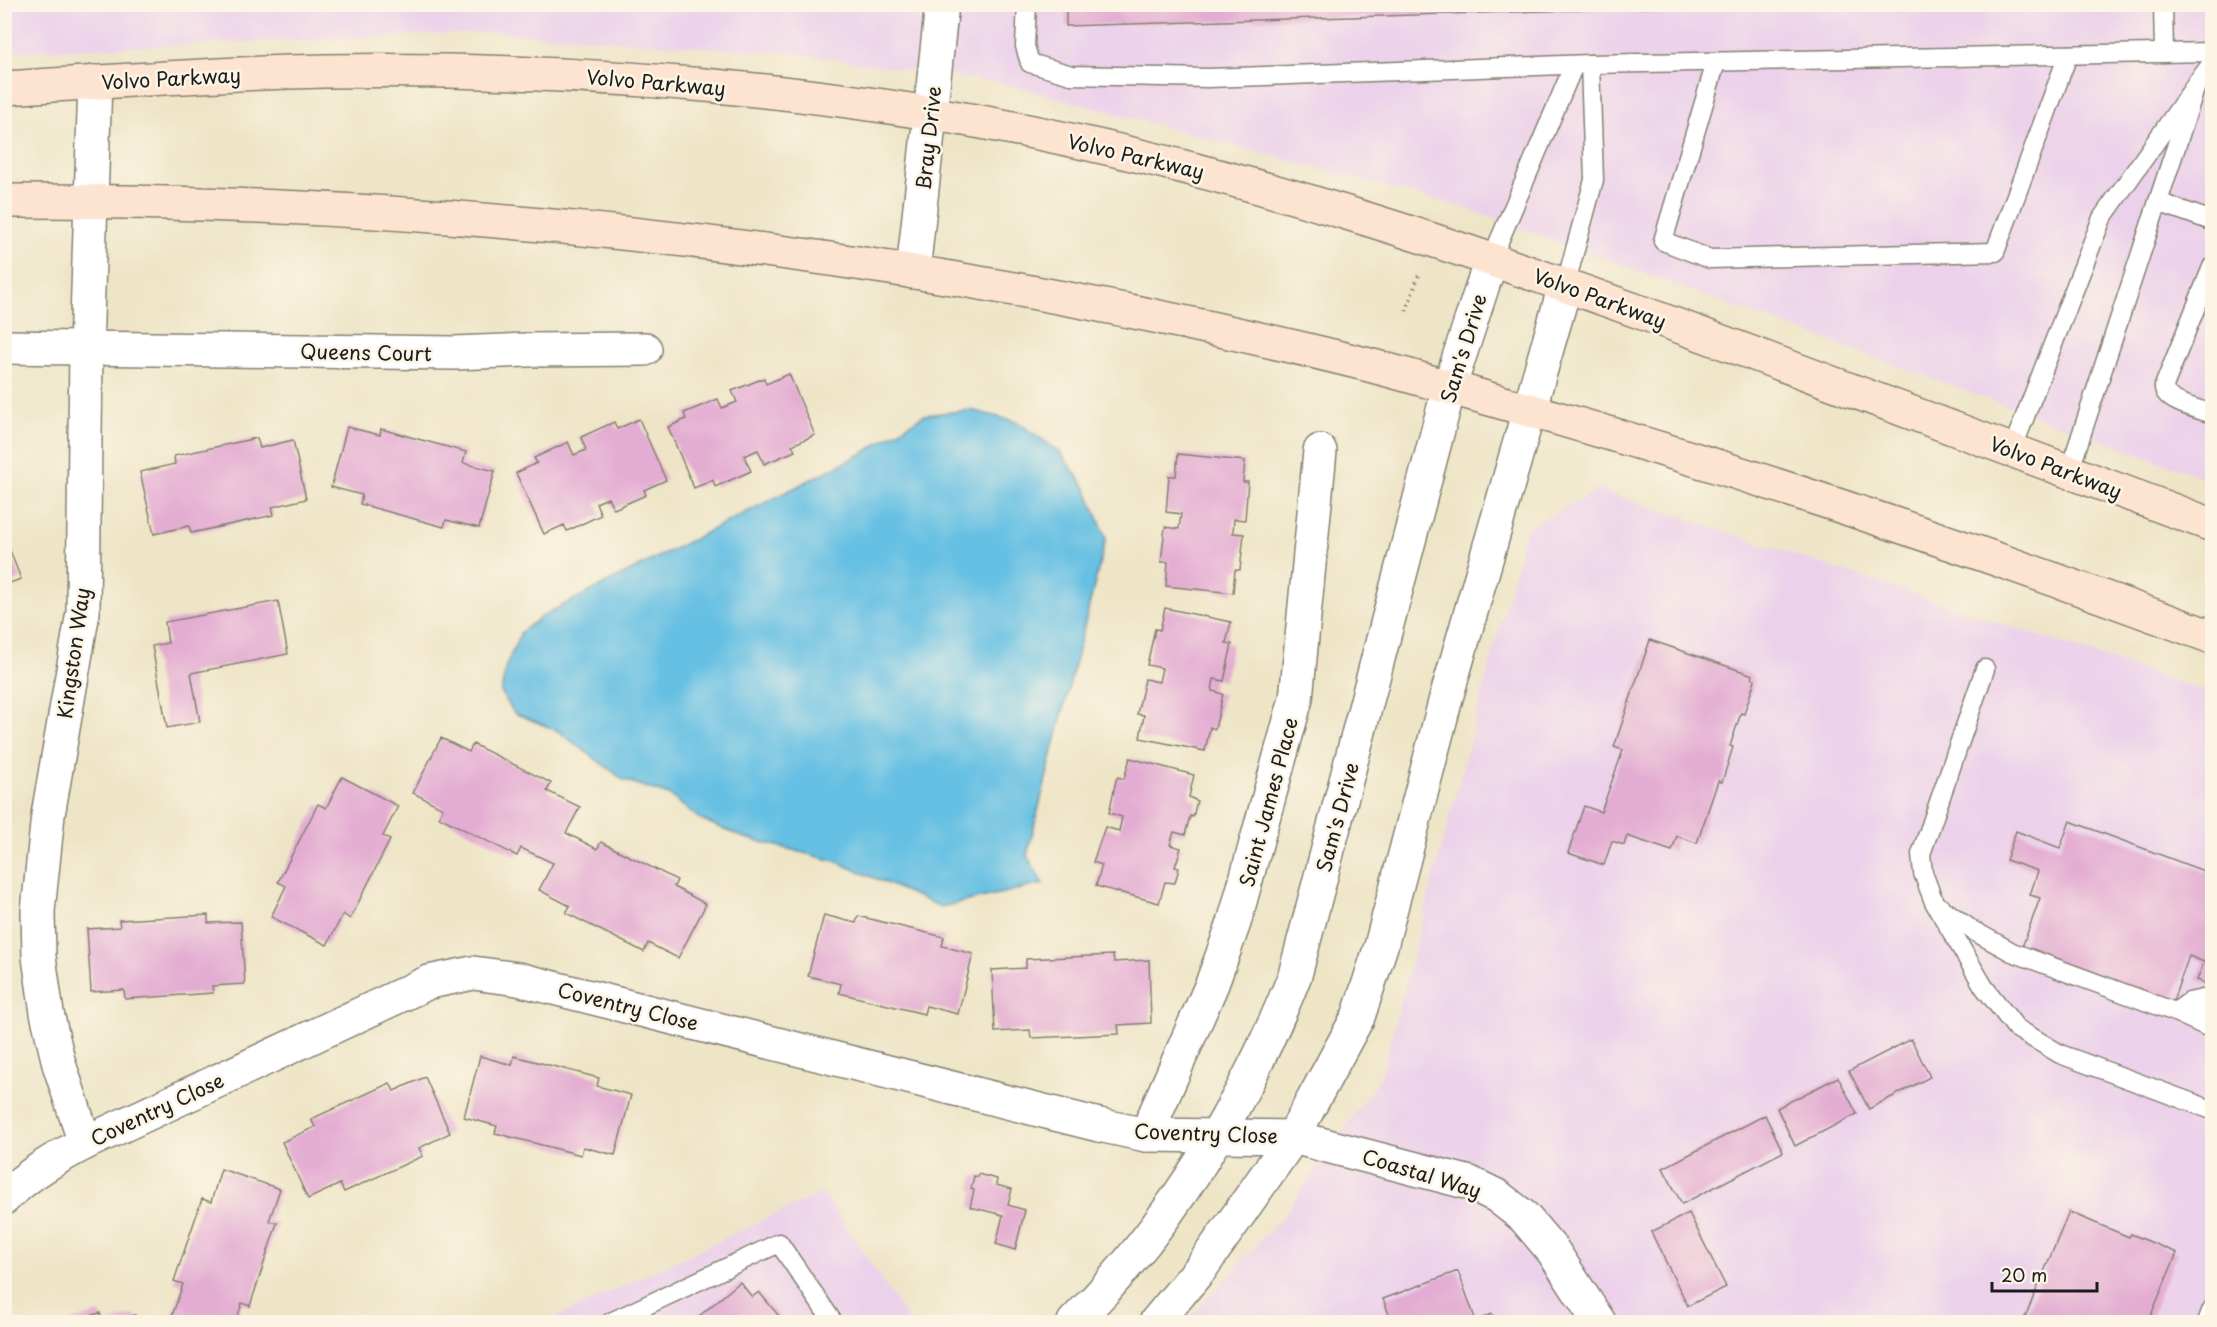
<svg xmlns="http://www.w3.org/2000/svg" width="2217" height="1327" font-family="'Playpen Sans',sans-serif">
  <rect width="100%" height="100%" fill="#fcf5e5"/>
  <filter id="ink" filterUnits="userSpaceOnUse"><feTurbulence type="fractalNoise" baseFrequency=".0167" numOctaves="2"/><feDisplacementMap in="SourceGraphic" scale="12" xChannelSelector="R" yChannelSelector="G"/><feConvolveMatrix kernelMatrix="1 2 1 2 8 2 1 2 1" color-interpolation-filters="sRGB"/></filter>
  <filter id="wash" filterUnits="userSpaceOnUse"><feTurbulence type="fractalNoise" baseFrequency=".008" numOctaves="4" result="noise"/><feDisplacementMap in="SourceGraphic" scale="24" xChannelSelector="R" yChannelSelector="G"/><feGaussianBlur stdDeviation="1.35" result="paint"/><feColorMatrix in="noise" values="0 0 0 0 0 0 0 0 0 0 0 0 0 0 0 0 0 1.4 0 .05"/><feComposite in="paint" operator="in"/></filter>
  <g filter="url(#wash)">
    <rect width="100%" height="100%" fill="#eee5c7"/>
    <g fill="#ecd1ea">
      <polygon points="4,5 2212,5 2212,481 1467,209 1006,84 799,54 497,32 5,52"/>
      <polygon points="1599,490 2212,693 2212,1322 1186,1322 1284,1215 1381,1076 1526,528"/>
      <polygon points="823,1192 910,1322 546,1322"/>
    </g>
    <polygon fill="#66c0e3" stroke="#416e80" stroke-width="1.5" points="971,410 1017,422 1060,452 1087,490 1106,538 1027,855 1043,884 941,907 835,861 742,837 700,819 669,795 624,780 558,731 514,713 501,692 506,666 521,632 546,614 865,452 924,415"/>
    <g id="blocks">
      <g fill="#e3acd2">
        <polygon points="1066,4 1697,4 1698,6 1066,26"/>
        <polygon points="1895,4 1971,4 1971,9 1962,10 1962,7 1895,10"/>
        <polygon points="1991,4 2000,4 2000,9 1992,9"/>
        <rect x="2045" y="4" width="10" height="4"/>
        <polygon points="789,374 815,435 792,445 795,451 764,464 758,450 744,456 751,471 715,487 713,480 694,488 668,427 686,419 684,413 718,399 722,408 737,402 732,391 764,378 766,384"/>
        <polygon points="639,419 666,480 644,490 646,495 614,509 608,498 596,503 601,515 567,531 564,525 544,534 516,473 537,463 534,458 568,442 574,455 586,450 581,437 614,422 617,429"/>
        <polygon points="347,427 380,435 381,429 466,452 463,463 495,471 479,528 446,520 444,527 360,504 362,495 331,487"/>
        <polygon points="257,438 260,448 293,440 306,499 272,507 274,515 191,533 189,526 154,534 140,472 175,464 174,456"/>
        <polygon points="1178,454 1245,461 1243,482 1248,482 1245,520 1234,519 1233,533 1244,534 1240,570 1235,570 1233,593 1166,586 1168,562 1161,562 1165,527 1179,529 1181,514 1166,512 1169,476 1176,476"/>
        <polygon points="4,535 21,579 4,585"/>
        <polygon points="278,601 288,654 191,673 200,722 167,728 152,646 168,643 165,622"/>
        <polygon points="1165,608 1231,622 1226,643 1232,644 1224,681 1214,679 1212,691 1223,694 1215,729 1210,727 1205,751 1140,738 1144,715 1137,714 1145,679 1159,682 1162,668 1147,665 1155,629 1160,630"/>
        <polygon points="1650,640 1753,675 1752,678 1755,680 1744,714 1741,713 1730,746 1733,747 1722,782 1718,781 1697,843 1677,836 1672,851 1627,836 1624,845 1612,841 1604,865 1568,853 1584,806 1601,812 1623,750 1614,747"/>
        <polygon points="441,738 469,752 473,744 551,783 547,791 580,807 566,833 597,849 601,842 677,880 674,887 706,904 678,958 648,943 644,952 566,913 570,906 539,890 553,863 521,848 517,856 439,817 443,808 413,793"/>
        <polygon points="1130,758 1194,775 1189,797 1197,801 1193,817 1190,816 1185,835 1174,832 1170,845 1181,848 1175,867 1179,868 1175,883 1165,882 1159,903 1096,886 1102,865 1093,862 1105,827 1119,831 1122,817 1109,813 1116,780 1118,777 1124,779"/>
        <polygon points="342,777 398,806 383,836 390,840 350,919 343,914 327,945 271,917 286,886 278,882 318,804 326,808"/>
        <polygon points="2070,821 2212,874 2212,986 2197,980 2204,962 2189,956 2170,1009 2020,953 2040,898 2030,895 2038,871 2006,860 2016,831 2060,848"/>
        <polygon points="208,915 208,923 241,922 245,984 212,986 213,993 125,999 124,990 91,992 87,929 120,927 119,920"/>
        <polygon points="824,915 856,923 858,916 944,937 942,946 973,954 958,1014 926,1006 924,1014 839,993 841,984 808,976"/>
        <polygon points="1113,955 1114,962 1149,960 1151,1023 1118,1025 1119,1034 1031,1038 1030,1030 995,1032 992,970 1026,968 1026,959"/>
        <polygon points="1911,1039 1930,1077 1869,1109 1849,1071"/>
        <polygon points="480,1056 512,1065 514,1056 599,1078 597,1086 631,1095 615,1155 583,1147 581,1155 495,1133 497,1126 464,1117"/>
        <polygon points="425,1077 450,1133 419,1148 423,1156 344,1192 340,1184 308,1199 282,1142 315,1127 311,1119 390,1083 394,1091"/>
        <polygon points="1838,1077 1857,1114 1795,1146 1777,1108"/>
        <polygon points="1765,1115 1783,1152 1682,1204 1663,1168"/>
        <polygon points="221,1169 280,1189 269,1221 277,1223 250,1306 242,1303 236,1322 191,1322 172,1316 183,1284 174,1281 202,1199 211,1202"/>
        <polygon points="978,1174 997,1179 996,1185 1012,1189 1008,1205 1025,1210 1015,1250 996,1244 1003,1215 970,1207 974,1190 971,1189 974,1176 978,1177"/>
        <polygon points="2069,1212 2129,1237 2131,1234 2177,1253 2148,1322 2023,1322"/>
        <polygon points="1689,1213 1726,1287 1688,1306 1651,1232"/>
        <polygon points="1458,1271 1476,1321 1492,1314 1496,1322 1392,1322 1383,1299"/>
        <polygon points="740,1282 752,1297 759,1292 784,1322 692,1322"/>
        <polygon points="100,1313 103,1322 68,1322"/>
        <polygon points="135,1315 137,1322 109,1322"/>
        <polygon points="1989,1316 2003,1322 1986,1322"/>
      </g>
    </g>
  </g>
  <g filter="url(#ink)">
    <use href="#blocks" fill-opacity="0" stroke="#858072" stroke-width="1.5"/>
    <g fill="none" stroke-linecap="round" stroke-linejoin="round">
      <defs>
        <g id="service">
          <polyline points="1027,4 1025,46 1030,63 1071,75 1208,78 1590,64 2212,52"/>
          <polyline points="2163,4 2164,53"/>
          <polyline points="1716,62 1663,241 1710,259 1995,252 2068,55"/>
          <polyline points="2197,83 2212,63"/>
          <polyline points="2158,202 2212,221"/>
          <polyline points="1491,260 1574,65"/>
          <path d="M2212,267L2164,386C2163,402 2199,409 2212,414"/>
          <polyline points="1565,286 1594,180 1590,64"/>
          <polyline points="2012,450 2102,218 2197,83 2069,472"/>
          <polyline points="1985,669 1921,854 1923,873 1934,902 1984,987 2016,1028 2060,1054 2212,1110"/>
          <polyline points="1940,907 1972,930 2012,952 2175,1012 2212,1029"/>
          <polyline points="2182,1010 2197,1009 2212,1012"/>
          <polyline points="2175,1012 2189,1002 2212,997"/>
          <polyline points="611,1322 779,1243 833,1322"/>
          <polyline points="2207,1322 2212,1309"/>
        </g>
        <g id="minor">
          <polyline points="913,272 942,4"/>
          <polyline points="4,347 454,353 527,350 645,349"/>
          <polyline points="1146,1135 1212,984 1234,923 1296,699 1320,451"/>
          <polyline points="85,1143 59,1064 47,1013 39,957 38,911 48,815 83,612 86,349 95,82"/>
          <path d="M4,1198C28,1174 56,1158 85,1143L429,982L473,973L518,979L1099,1125L1146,1135L1293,1137L1470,1183L1497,1196L1524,1217L1553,1251L1599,1322"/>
          <path d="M1074,1322C1171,1226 1245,1102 1295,975L1449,388L1491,260"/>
          <polyline points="1156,1322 1201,1268 1293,1137 1358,1017 1381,946 1446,698 1565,286"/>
        </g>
        <g id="secondary">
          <path d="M4,88C111,82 218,73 325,71C526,68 729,81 929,113C1220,160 1498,258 1773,361C1919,416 2066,470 2212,525"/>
          <path d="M4,201C460,200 915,253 1357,362C1405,374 1452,388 1500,402C1741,469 1978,550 2212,637"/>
        </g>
      </defs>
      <use href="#service" stroke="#858072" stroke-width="21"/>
      <use href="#minor" stroke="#858072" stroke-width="36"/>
      <use href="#secondary" stroke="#858072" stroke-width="36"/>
      <polyline stroke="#858072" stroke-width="4" stroke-dasharray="1.5 4.5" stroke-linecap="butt" points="1406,311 1419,275"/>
      <use href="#service" stroke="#fff" stroke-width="18"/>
      <use href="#minor" stroke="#fff" stroke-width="33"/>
      <use href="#secondary" stroke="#fde4d1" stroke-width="33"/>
    </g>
  </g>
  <g text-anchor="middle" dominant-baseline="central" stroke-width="5" stroke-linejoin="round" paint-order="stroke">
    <g font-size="20" fill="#1c1c1c" stroke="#fcf5e5">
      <text transform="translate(171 78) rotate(-3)">Volvo Parkway</text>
      <text transform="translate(656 82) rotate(5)">Volvo Parkway</text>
      <text transform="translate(928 138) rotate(-84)">Bray Drive</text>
      <text transform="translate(1136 156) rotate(13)">Volvo Parkway</text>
      <text transform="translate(1600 298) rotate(20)">Volvo Parkway</text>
      <text transform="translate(1463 348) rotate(-73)">Sam's Drive</text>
      <text transform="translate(366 352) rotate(1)">Queens Court</text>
      <text transform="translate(2056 467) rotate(21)">Volvo Parkway</text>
      <text transform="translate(73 653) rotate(-82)">Kingston Way</text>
      <text transform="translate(1268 802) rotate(-75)">Saint James Place</text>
      <text transform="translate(1337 817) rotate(-75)">Sam's Drive</text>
      <text transform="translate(628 1006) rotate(14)">Coventry Close</text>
      <text transform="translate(157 1109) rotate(-25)">Coventry Close</text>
      <text transform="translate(1206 1133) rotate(2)">Coventry Close</text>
      <text transform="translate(1422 1173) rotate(17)">Coastal Way</text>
    </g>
  </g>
  <rect width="2217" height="1327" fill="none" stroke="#fcf5e5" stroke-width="24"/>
  <path d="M1992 1282v9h105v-9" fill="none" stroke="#1c1c1c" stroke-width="3"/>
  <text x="2001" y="1282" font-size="18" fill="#1c1c1c" stroke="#fcf5e5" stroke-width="4.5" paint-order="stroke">20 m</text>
</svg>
